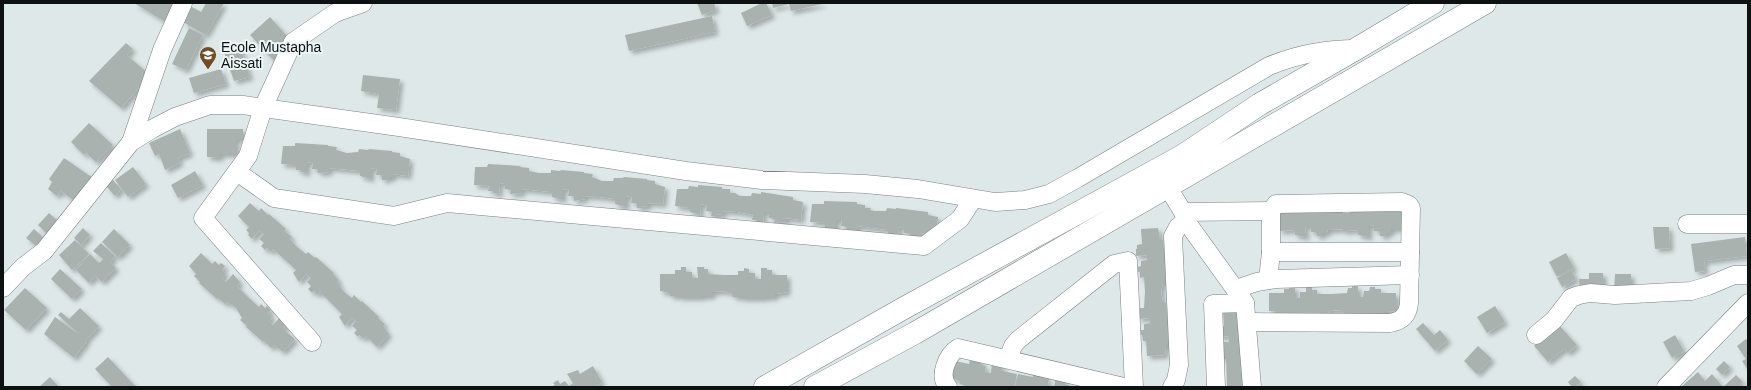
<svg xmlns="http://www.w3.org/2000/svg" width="1751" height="390" font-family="Helvetica,sans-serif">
  <defs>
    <filter id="shadow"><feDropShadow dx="3.5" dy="3.5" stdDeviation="2" flood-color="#0004"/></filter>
  </defs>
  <rect width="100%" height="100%" fill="#dee8e8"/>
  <g fill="#aab2af" filter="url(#shadow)">
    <polygon points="134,3 174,3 167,23"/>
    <polygon points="206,3 224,3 206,35 183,22 192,7 201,12"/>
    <polygon points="697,3 714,3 716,10 702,15"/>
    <polygon points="762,3 766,3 772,15 747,26 741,13"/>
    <polygon points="772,3 822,3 822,4 791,11 789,4 773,8"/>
    <polygon points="712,16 715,32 629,51 625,35"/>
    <polygon points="270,17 295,45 275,62 250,35"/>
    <polygon points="189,28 203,35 186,70 172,64"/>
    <polygon points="126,43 133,49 127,55 150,75 121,108 89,81"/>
    <polygon points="240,47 250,77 234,81 224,52"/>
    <polygon points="221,69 226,84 194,93 189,78"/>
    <polygon points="363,75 400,79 396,110 377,108 379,94 361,91"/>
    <polygon points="89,123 113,145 96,162 86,153 84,155 71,142"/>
    <polygon points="180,129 190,153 178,158 180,163 165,170 159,154 155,156 149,143"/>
    <polygon points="207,129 243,129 243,139 236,139 236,154 220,154 220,158 207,157"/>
    <polygon points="295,143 328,145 328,146 337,147 336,150 347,153 358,152 359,149 368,150 369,149 392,151 392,152 400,153 400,156 410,159 408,176 393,174 393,178 387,178 387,180 382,180 382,175 376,175 377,169 371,168 371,179 360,176 360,171 329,168 329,172 318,173 318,169 312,169 313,163 307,162 307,173 300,172 301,170 296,170 296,165 281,164 283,146 295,146"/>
    <polygon points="64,158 93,178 76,202 61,191 57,196 48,189 52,182 49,179"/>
    <polygon points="488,164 521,166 520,167 529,168 529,171 539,173 551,173 551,170 560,171 561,170 584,172 584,173 593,174 592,177 602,181 613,181 614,178 623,178 624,177 647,179 647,180 655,181 655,184 665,187 663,204 648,203 648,207 642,206 642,208 637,208 637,203 631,203 632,197 626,196 626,207 615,204 615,199 600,197 585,196 585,199 574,201 574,196 568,196 569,190 563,189 563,200 552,197 552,192 522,189 522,193 510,194 511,190 505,189 505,184 500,183 499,194 493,193 493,191 488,191 489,186 474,185 475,167 487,167"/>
    <polygon points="133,167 146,184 128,197 115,180"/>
    <polygon points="195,171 203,185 178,198 171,185"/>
    <polygon points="113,180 121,189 115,196 106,186"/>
    <polygon points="698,185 722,187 722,189 730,189 730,193 735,193 740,196 751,196 752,193 761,194 761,192 793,197 793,200 803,202 801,220 786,218 786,222 774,223 775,219 769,218 769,212 764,212 763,222 757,222 757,220 752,220 753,215 738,212 723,211 723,215 717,214 717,217 711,216 712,212 706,211 707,205 701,204 700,215 690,212 690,208 675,206 677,189 688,189 689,186 698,187"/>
    <polygon points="824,201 857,202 857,204 865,205 865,208 871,208 870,210 875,211 886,211 887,208 896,209 896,208 928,212 928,215 938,217 936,235 921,233 921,237 909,238 910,234 904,233 904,228 899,227 898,238 888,235 888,230 858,226 858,230 852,230 852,232 847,231 847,227 841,226 842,220 836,220 836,231 829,230 829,228 825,228 825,223 810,222 812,204 824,204"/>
    <polygon points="250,203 259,211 261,208 268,215 269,214 286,229 285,231 292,237 290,239 297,247 306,254 308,252 315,258 316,257 334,273 333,274 339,280 337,282 341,286 340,287 343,291 352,298 354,295 361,302 362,301 379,317 378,318 385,324 383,326 389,334 377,347 366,336 364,339 359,335 358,337 354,333 357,330 352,326 356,321 352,318 345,326 339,317 342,314 320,292 318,295 314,291 312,293 308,289 311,286 307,282 311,278 306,274 299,282 293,273 296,270 273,249 271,252 267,248 265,250 261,246 264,243 259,239 264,234 259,231 252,239 248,235 249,233 246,230 249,227 238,216"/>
    <polygon points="1354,208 1406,211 1406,229 1391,229 1391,233 1386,233 1386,236 1380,236 1380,231 1374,231 1374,225 1369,226 1369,237 1358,235 1358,230 1343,231 1343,229 1327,230 1328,233 1322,233 1322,236 1317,236 1316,232 1311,232 1310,226 1305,226 1306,237 1295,235 1294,230 1279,231 1279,213 1343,212 1343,213 1349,213"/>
    <polygon points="49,213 59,222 47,234 38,225"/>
    <polygon points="1653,227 1669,227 1670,248 1655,249"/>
    <polygon points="83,228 90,235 81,245 74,238"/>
    <polygon points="1158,228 1160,240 1163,240 1164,249 1165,249 1167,273 1165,273 1166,282 1163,282 1161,292 1163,303 1166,303 1167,313 1168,312 1170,336 1168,336 1169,345 1166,345 1165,355 1147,356 1146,341 1143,341 1142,335 1140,335 1140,330 1144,330 1144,324 1150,323 1149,318 1138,319 1140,308 1144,308 1145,292 1144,277 1140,278 1140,272 1137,272 1137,267 1141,266 1141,261 1147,260 1147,255 1136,256 1136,249 1137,249 1137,245 1142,244 1141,229"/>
    <polygon points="34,229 44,238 36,246 26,238"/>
    <polygon points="114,229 130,245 118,257 102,242"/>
    <polygon points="1745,237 1747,256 1704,261 1705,271 1695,272 1691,244"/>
    <polygon points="75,240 89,254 72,270 59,255"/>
    <polygon points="101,243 115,256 110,262 116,268 102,282 95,276 89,283 76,270 90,254 99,263 103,259 93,251"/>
    <polygon points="201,253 212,264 215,261 219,265 221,263 225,266 222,270 226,274 222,278 226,282 233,274 240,282 237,286 248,297 259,307 261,304 265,308 267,306 271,310 268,313 272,317 269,321 273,325 280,317 286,326 283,329 295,339 283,352 274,345 271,348 264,341 263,342 246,327 247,326 240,320 242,318 236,308 227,302 225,304 218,298 217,299 199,283 200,282 194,276 196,274 189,266"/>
    <polygon points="1566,253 1574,268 1557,277 1549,262"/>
    <polygon points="681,267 686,267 686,272 692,272 692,278 698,278 697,267 704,267 704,269 708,269 708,274 724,275 738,275 738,271 744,271 744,268 749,269 749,273 755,273 755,279 761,279 761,268 767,268 767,270 772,270 772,275 787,275 787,292 775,294 775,297 765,297 765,298 742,298 742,297 733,297 733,294 723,291 712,292 712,296 702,296 702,297 679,297 679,296 670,296 670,293 660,291 660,274 675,274 675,270 681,270"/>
    <polygon points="60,269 82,289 72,299 51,279"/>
    <polygon points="1571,270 1576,279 1562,287 1557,278"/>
    <polygon points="1589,273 1603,273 1603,292 1580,293 1579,279 1589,279"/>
    <polygon points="1615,274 1631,274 1631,294 1614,293"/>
    <polygon points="1352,286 1358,286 1358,297 1363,297 1364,291 1369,291 1370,287 1375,287 1375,289 1381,289 1381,293 1396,293 1396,311 1386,312 1386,315 1344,314 1344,311 1333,310 1328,313 1322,313 1322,316 1281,315 1281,312 1269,311 1269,293 1284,293 1284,289 1289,289 1289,287 1295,287 1295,298 1300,298 1300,292 1306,292 1306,287 1312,287 1312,290 1317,290 1317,294 1332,294 1347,293 1348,288 1352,288"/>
    <polygon points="25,288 47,308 26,330 4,310"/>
    <polygon points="1495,306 1505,322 1487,333 1477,317"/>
    <polygon points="80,308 99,326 86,340 87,341 74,358 44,334 55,317 80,335 58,315 61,312 69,319"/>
    <polygon points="1241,310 1248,387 1227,387 1226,359 1222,359 1219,348 1224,348 1223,342 1229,342 1229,336 1218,337 1219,326 1224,326 1223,311"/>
    <polygon points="1423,323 1434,335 1440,330 1448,340 1435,351 1416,329"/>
    <polygon points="1558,324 1577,345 1568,353 1564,349 1548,362 1534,346"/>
    <polygon points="1675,335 1684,351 1672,358 1663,342"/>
    <polygon points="1746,339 1748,341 1748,370 1742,361 1746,359 1737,346"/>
    <polygon points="1478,346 1492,359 1477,374 1464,361"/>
    <polygon points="108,357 136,387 112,387 95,369"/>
    <polygon points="976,359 981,360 981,365 986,366 985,372 991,373 992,362 1003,366 1002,371 1017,374 1014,387 968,387 960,384 960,381 951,378 955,361 969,364 970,360 976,361"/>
    <polygon points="1724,361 1730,367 1722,375 1716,369"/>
    <polygon points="593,366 602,382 595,387 550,387 555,385 553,383 558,380 560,384 565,381 569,386 573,383 567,374 578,370 580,374"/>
    <polygon points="1698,372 1705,381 1712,374 1723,387 1736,375 1743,382 1738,387 1683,387 1682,386"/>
    <polygon points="1018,374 1033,377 1033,374 1045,374 1044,378 1049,379 1048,385 1053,387 1015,387"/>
    <polygon points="1056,376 1066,380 1065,384 1074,387 1054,387"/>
    <polygon points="1575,376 1581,382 1575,387 1572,387 1568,382"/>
    <polygon points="50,377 59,387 39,387"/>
  </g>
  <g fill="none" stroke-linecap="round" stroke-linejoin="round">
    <defs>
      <g id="minor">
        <polyline points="131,142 162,50 183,3"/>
        <polyline points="237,172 274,198 394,216 447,203 924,246 960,219 973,199"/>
        <polyline points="1167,186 1183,212 1186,221 1245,303 1252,387"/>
        <polyline points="1183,212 1271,211"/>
        <polyline points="1687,224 1748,224"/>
        <polyline points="1271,252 1410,252"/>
        <path d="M3,288L23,267L44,251L131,142L152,129L175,117L210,105H243L399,127L686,171L762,180L865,184L918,189L995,202L1025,200L1049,194L1078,178L1269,66C1298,54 1325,49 1356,49"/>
        <polyline points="1236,289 1257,282 1276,279 1410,275"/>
        <path d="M1247,322L1390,323C1402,321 1408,315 1409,303L1411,208L1409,205L1402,202L1276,204L1271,211V252L1268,280"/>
        <polyline points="1536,335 1554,320 1571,298 1579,295 1590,293 1615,295 1691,291 1708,286 1734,275 1748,275"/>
        <polyline points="312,342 203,218 248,156 263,108 293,42 335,13 363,3"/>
        <polyline points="1008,359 1013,346 1018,340 1114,264 1128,261 1134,387"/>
        <path d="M948,387C938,376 947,355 958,348L1124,387"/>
        <polyline points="1172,387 1176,380 1179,365 1173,236 1178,227 1186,221"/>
        <polyline points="1216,387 1213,304 1245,303"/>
        <polyline points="1666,387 1748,303"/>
      </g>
      <g id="major">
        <polyline points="765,387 904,308 1182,156 1260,104 1356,49 1433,3"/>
        <polyline points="815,387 915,333 1485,3"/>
      </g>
    </defs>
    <use href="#minor" stroke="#7a8283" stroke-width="19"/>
    <use href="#major" stroke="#7a8283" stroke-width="23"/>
    <use href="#minor" stroke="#fff" stroke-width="18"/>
    <use href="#major" stroke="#fff" stroke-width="22"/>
  </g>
  <defs>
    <symbol id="school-pin" viewBox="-11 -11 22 30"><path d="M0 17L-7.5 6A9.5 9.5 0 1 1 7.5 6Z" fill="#714d27" stroke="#ecf5f5"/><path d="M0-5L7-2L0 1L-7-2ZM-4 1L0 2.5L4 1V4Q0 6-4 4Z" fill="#fff"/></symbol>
  </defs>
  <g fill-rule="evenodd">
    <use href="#school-pin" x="198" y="45" width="20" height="27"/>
  </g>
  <g text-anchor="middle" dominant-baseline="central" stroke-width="4" stroke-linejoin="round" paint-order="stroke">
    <g font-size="14" fill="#0e1111" stroke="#ecf5f5" text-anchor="start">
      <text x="221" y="47">Ecole Mustapha<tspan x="221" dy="16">Aissati</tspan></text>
    </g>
  </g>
  <rect width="1751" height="390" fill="none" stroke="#0e1111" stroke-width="8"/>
</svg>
